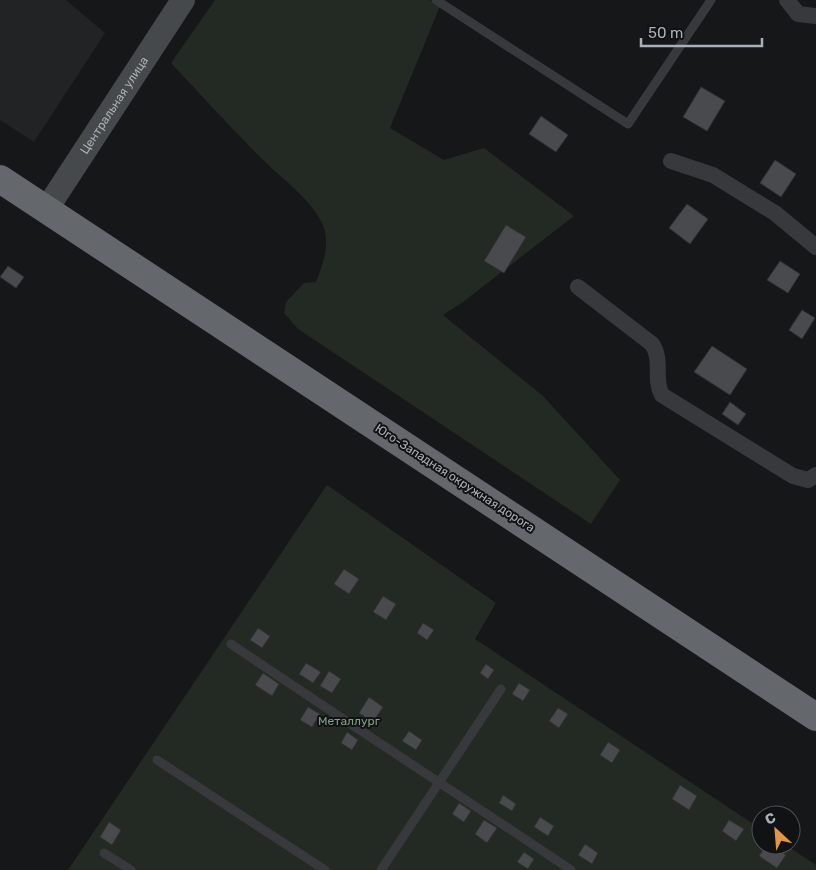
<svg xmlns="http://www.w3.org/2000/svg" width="816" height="870" font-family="Rubik,sans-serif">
  <rect width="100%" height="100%" fill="#161718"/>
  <polygon fill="#222325" points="0,0 66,0 105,33 34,142 0,120"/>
  <g fill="#232a23">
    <path d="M215,0H429L440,6L390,128L444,160L484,148L574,216L463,302L443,315L543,396L620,480L591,524L298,329L284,313L286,302L304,283L316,282C324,262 332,239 320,219C306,195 280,177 261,158C230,127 201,95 171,63Z"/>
    <polygon points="327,485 496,603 475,639 761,829 761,845 786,845 816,865 816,870 68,870"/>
  </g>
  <g fill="#484a4d" stroke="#313134">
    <polygon points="701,87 725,101 707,131 683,117"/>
    <polygon points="541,116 568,135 556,152 529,134"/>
    <polygon points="775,160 796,174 781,197 760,183"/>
    <polygon points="687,204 708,219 690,244 669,228"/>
    <polygon points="506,225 526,237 504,273 484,261"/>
    <polygon points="780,261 800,274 788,293 767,280"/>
    <polygon points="8,266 24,277 16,288 0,277"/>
    <polygon points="802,310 815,318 802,339 789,330"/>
    <polygon points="712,346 747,369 730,395 694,372"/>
    <polygon points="730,402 746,414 738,425 722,414"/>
    <polygon points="344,569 359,579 349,594 334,584"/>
    <polygon points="383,596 396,604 386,620 373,612"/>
    <polygon points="423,623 434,630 427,640 417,633"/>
    <polygon points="258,628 270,636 262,648 250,640"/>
    <polygon points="306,663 321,672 313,683 299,674"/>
    <polygon points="486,664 494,670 488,679 480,673"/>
    <polygon points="329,671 341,679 332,693 320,686"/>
    <polygon points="263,673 279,684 272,696 255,685"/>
    <polygon points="519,683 530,690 523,701 512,694"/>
    <polygon points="369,697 383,707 373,722 359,713"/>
    <polygon points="308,707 320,714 312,727 300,720"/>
    <polygon points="558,708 568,714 559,728 549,721"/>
    <polygon points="409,731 422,740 416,750 402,741"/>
    <polygon points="347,732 358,740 352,750 341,743"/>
    <polygon points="608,742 620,750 612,763 600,755"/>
    <polygon points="680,785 697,796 689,810 672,799"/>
    <polygon points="503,795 516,804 512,811 499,803"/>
    <polygon points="459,803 471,811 464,822 452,814"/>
    <polygon points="540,817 554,826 548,836 534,827"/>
    <polygon points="484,820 497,828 487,843 475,834"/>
    <polygon points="729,820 744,829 736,841 722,831"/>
    <polygon points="109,822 121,830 112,845 100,837"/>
    <polygon points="585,844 598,853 592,864 578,855"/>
    <polygon points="766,845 770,845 786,855 777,868 759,856"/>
    <polygon points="524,852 534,859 528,869 517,862"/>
  </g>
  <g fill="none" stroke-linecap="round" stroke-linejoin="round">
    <g stroke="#38393d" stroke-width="9">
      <polyline points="436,0 628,124 711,0"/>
      <path d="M231,644C343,720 458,794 571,870"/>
      <polyline points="157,760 325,870"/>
      <polyline points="104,853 131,870"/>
      <polyline points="381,870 501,689"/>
    </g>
    <g stroke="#38393d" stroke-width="16">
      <polyline points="787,0 798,14 816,16"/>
      <polyline points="671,161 713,175 775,213 816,247"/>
      <path d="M578,287L652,344C663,360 653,379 662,395L793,476L808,480L816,475"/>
    </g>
    <path stroke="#46494c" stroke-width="24" id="s1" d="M46,210L183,0"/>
    <polyline stroke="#64686d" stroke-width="28" points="0,179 816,717"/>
  </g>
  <g text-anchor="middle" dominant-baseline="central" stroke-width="4" stroke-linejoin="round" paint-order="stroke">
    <g font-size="12" fill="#aab0b7" stroke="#111213">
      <text stroke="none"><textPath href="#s1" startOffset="125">Центральная улица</textPath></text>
      <text transform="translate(455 478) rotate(33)">Юго-Западная окружная дорога</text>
    </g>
    <g font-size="12" fill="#85a083" stroke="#111213">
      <text x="349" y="721">Металлург</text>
    </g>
  </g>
  <g transform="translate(776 830) rotate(334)"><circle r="24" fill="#111213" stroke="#4e5155"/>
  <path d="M0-4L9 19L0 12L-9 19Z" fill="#e09646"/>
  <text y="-8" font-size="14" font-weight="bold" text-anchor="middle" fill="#aab0b7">С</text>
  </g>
  <path d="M641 38v8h121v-8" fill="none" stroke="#aab0b7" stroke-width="2.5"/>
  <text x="648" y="38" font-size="15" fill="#aab0b7" stroke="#111213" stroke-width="4" paint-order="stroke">50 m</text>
</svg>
